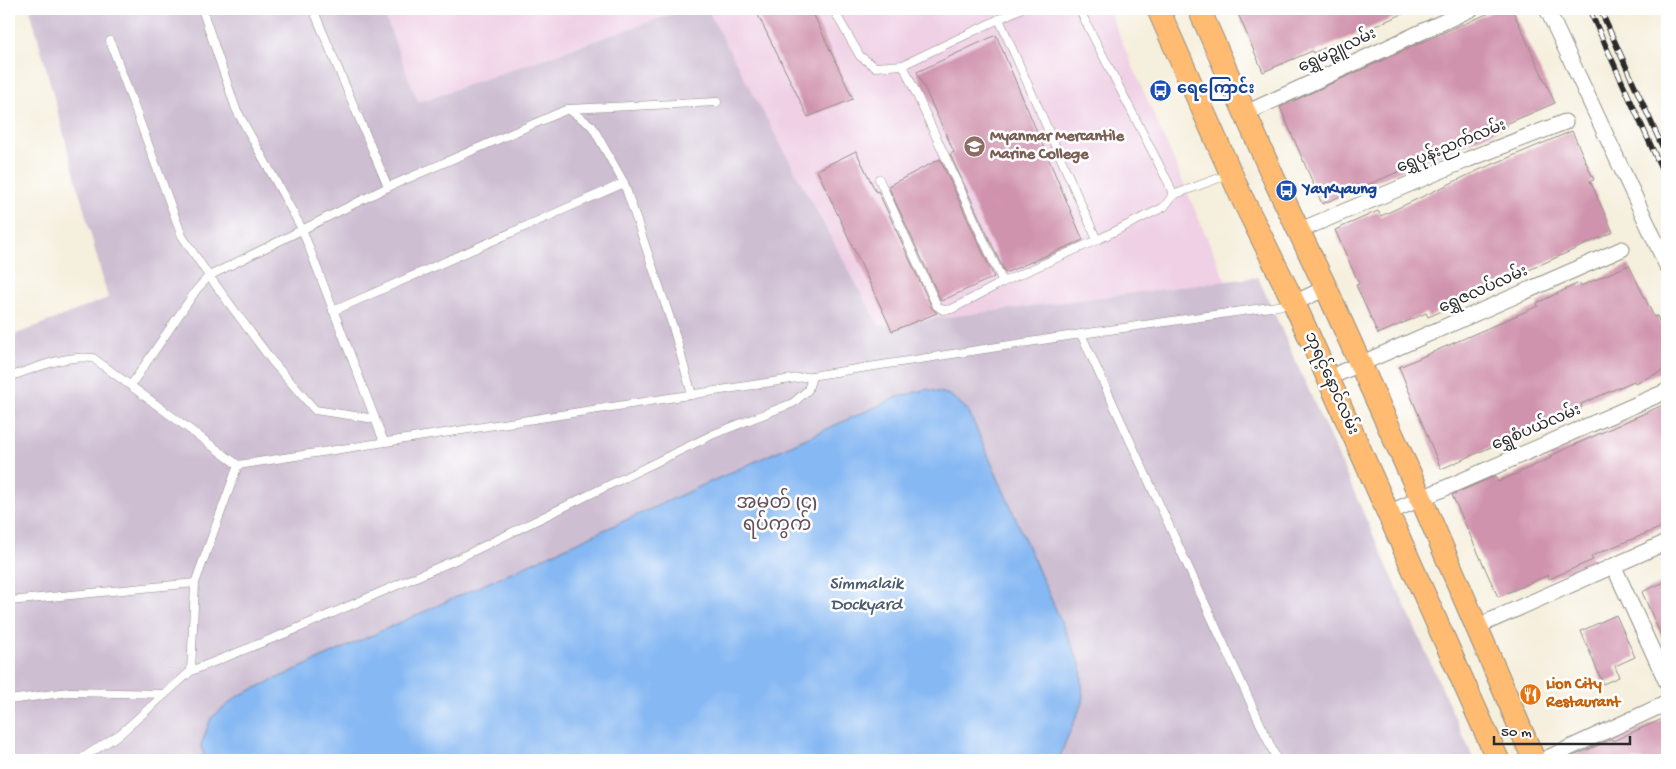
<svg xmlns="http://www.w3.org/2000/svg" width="1676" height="769" font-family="'Gochi Hand','Noto Sans Myanmar',sans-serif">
  <rect width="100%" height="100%" fill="#fff"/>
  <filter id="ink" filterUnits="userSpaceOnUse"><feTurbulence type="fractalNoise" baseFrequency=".02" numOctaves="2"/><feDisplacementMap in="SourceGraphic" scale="10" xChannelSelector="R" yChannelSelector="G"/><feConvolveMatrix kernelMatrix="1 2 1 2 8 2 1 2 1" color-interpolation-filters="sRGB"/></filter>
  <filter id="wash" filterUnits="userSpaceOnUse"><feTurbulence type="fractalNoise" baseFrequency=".0096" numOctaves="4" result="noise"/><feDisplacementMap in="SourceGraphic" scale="20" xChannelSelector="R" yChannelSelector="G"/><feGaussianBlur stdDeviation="1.12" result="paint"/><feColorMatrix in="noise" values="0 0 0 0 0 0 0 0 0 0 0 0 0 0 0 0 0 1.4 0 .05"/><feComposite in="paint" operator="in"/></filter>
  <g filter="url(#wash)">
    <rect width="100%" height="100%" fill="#f5efdd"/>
    <g fill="#efd0e5">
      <polygon points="378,9 686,9 418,102"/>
      <polygon points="707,9 1108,9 1227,284 878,326"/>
    </g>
    <polygon fill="#cdbed2" points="30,9 382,9 418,102 686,9 707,9 879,326 1258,277 1474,760 9,760 9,337 108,298"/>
    <polygon fill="#86b8f3" stroke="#58728f" points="927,389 950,395 968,410 1081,667 1083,701 1065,743 1059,760 205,760 201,745 211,718 238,696 895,398"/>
    <g id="blocks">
      <g fill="#d093ad">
        <polygon points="766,9 811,9 853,99 808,117 757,13"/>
        <polygon points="1236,9 1414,9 1313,53 1312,51 1263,72"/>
        <polygon points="1498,9 1512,9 1555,103 1506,124 1507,126 1322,204 1280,107 1462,24 1462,25"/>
        <polygon points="996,35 1083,240 1005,273 950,154 954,152 917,72"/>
        <polygon points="1572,131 1594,180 1590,181 1613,232 1471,296 1472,298 1428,317 1426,313 1378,334 1356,285 1359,284 1335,230 1378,211 1381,216 1479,170"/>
        <polygon points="856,151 876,192 878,191 932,308 937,313 892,331 817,170"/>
        <polygon points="940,159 994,277 941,301 888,186"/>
        <polygon points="1629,265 1654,317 1657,316 1667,338 1667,369 1635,383 1634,381 1581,404 1582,407 1441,469 1399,367 1538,306 1537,303 1579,283 1581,286"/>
        <polygon points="1667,403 1667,525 1591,556 1593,560 1549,579 1548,575 1498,597 1452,495 1495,476 1498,482 1551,458 1550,456"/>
        <polygon points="1667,581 1667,649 1642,592"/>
        <polygon points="1616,615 1635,657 1615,666 1619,677 1603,684 1581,631"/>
        <polygon points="1667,717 1667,760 1565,760 1612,739 1613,741"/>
      </g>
    </g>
  </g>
  <g filter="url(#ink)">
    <use href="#blocks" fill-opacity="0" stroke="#908d84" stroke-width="1"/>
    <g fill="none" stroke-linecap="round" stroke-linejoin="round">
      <defs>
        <g id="lane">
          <polyline points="202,9 236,109 302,229 384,442"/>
          <polyline points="313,9 388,187"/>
          <polyline points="833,9 860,56 875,67 903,65 1020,9"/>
          <polyline points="999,19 1097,240"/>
          <polyline points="110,41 182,236 209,276 272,361 315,410 375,419"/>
          <polyline points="903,65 1003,282"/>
          <polyline points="568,109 592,126 624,183 673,327 692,395"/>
          <polyline points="879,179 937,306 943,310 952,309 1003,282 1097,240 1164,207 1173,195 1169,184 1079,9"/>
          <polyline points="1173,195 1230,174"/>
          <polyline points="333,311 624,183"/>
          <polyline points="1081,334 1277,760"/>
          <path d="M9,377C36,368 64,355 93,358L238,465L1081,334L1291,304"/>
          <polyline points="131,385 197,289 209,276 388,187 568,109 717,102"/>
          <polyline points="9,601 195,583"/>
          <polyline points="191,671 195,583 238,465"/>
          <polyline points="9,700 69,692 165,694"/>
          <polyline points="79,760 120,734 191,671 289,632 455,560 714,434 793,403 808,390 812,376"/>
        </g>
        <g id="street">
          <polyline points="1547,9 1667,266"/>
          <polyline points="1246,113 1471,9"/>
          <polyline points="1298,231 1469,159 1565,122"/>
          <polyline points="1294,303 1326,288"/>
          <polyline points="1328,378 1622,249"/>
          <polyline points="1388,513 1667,391"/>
          <polyline points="1614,567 1667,683"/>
          <polyline points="1476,627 1667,542"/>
          <polyline points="1543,760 1667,703"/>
        </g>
        <g id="primary">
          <polyline points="1158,9 1241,196 1294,303 1328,378 1498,760"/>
          <polyline points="1199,9 1275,181 1326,288 1421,498 1534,760"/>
        </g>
      </defs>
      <use href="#lane" stroke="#908d84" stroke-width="9"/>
      <use href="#street" stroke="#908d84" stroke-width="17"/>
      <use href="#primary" stroke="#908d84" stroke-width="24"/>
      <use href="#lane" stroke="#fff" stroke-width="8"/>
      <use href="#street" stroke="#fff" stroke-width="15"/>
      <use href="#primary" stroke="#ffbb71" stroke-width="22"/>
      <defs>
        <g id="rail">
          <polyline points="1589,9 1667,181"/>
          <polyline points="1600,9 1667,157"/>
        </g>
      </defs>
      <use href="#rail" stroke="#2b2b2b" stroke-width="5.5"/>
      <use href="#rail" stroke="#fff" stroke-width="4" stroke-dasharray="11" stroke-linecap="butt"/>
    </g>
  </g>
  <defs>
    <symbol id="bus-disc" viewBox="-11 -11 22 22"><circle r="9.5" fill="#1a4fb4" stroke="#fff"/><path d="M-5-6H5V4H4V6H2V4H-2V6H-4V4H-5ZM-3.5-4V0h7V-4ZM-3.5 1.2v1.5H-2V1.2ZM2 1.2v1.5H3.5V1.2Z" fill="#fff"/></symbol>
    <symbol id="university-disc" viewBox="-11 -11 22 22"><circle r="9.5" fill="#8d6e63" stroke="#fff"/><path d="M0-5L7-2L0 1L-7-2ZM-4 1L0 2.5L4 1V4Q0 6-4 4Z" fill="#fff"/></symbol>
    <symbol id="restaurant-disc" viewBox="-11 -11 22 22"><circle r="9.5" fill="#e8710a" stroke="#fff"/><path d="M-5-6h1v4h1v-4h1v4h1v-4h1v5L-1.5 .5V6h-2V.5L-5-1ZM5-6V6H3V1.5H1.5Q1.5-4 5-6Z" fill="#fff"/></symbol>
  </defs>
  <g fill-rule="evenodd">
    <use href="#bus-disc" x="1148" y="78" width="25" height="25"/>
    <use href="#university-disc" x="962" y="134" width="25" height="25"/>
    <use href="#bus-disc" x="1274" y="178" width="25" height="25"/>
    <use href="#restaurant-disc" x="1518" y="682" width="25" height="25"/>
  </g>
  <g text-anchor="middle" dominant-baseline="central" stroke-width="5" stroke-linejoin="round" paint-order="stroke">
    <g font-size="16" fill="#2b2b2b" stroke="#fff">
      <text transform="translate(1338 52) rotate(-25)">ရွှေမဉ္ဇူလမ်း</text>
      <text transform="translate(1452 148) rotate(-22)">ရွှေပုန်းညက်လမ်း</text>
      <text transform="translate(1484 291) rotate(-24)">ရွှေဇလပ်လမ်း</text>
      <text transform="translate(1330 384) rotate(66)">ဘုရင့်နောင်လမ်း</text>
      <text transform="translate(1537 429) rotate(-23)">ရွှေစံပယ်လမ်း</text>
    </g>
    <g font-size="16" font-weight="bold" fill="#164399" stroke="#fff" text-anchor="start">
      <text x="1177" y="90">ရေကြောင်း</text>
      <text x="1303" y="190">YayKyaung</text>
    </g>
    <g font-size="16" font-weight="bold" fill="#785e54" stroke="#fff" text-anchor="start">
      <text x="990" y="137">Myanmar Mercantile<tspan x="990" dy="18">Marine College</tspan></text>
    </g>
    <g font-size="16" font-weight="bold" fill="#c56008" stroke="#fff" text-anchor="start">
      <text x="1546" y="685">Lion City<tspan x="1546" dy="18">Restaurant</tspan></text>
    </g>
    <g font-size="18" font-style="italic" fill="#4b5c71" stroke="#fff">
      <text x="866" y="584">Simmalaik<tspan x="866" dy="21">Dockyard</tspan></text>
    </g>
    <g font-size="19" fill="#654f58" stroke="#fff">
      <text x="777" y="504">အမှတ် (၄)<tspan x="777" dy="22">ရပ်ကွက်</tspan></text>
    </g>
  </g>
  <rect width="1676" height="769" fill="none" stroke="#fff" stroke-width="30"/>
  <path d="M1494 736v8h136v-8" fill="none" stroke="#2b2b2b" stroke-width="2.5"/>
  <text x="1501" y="736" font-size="15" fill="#2b2b2b" stroke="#ffffff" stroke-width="4" paint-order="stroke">50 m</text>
</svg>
